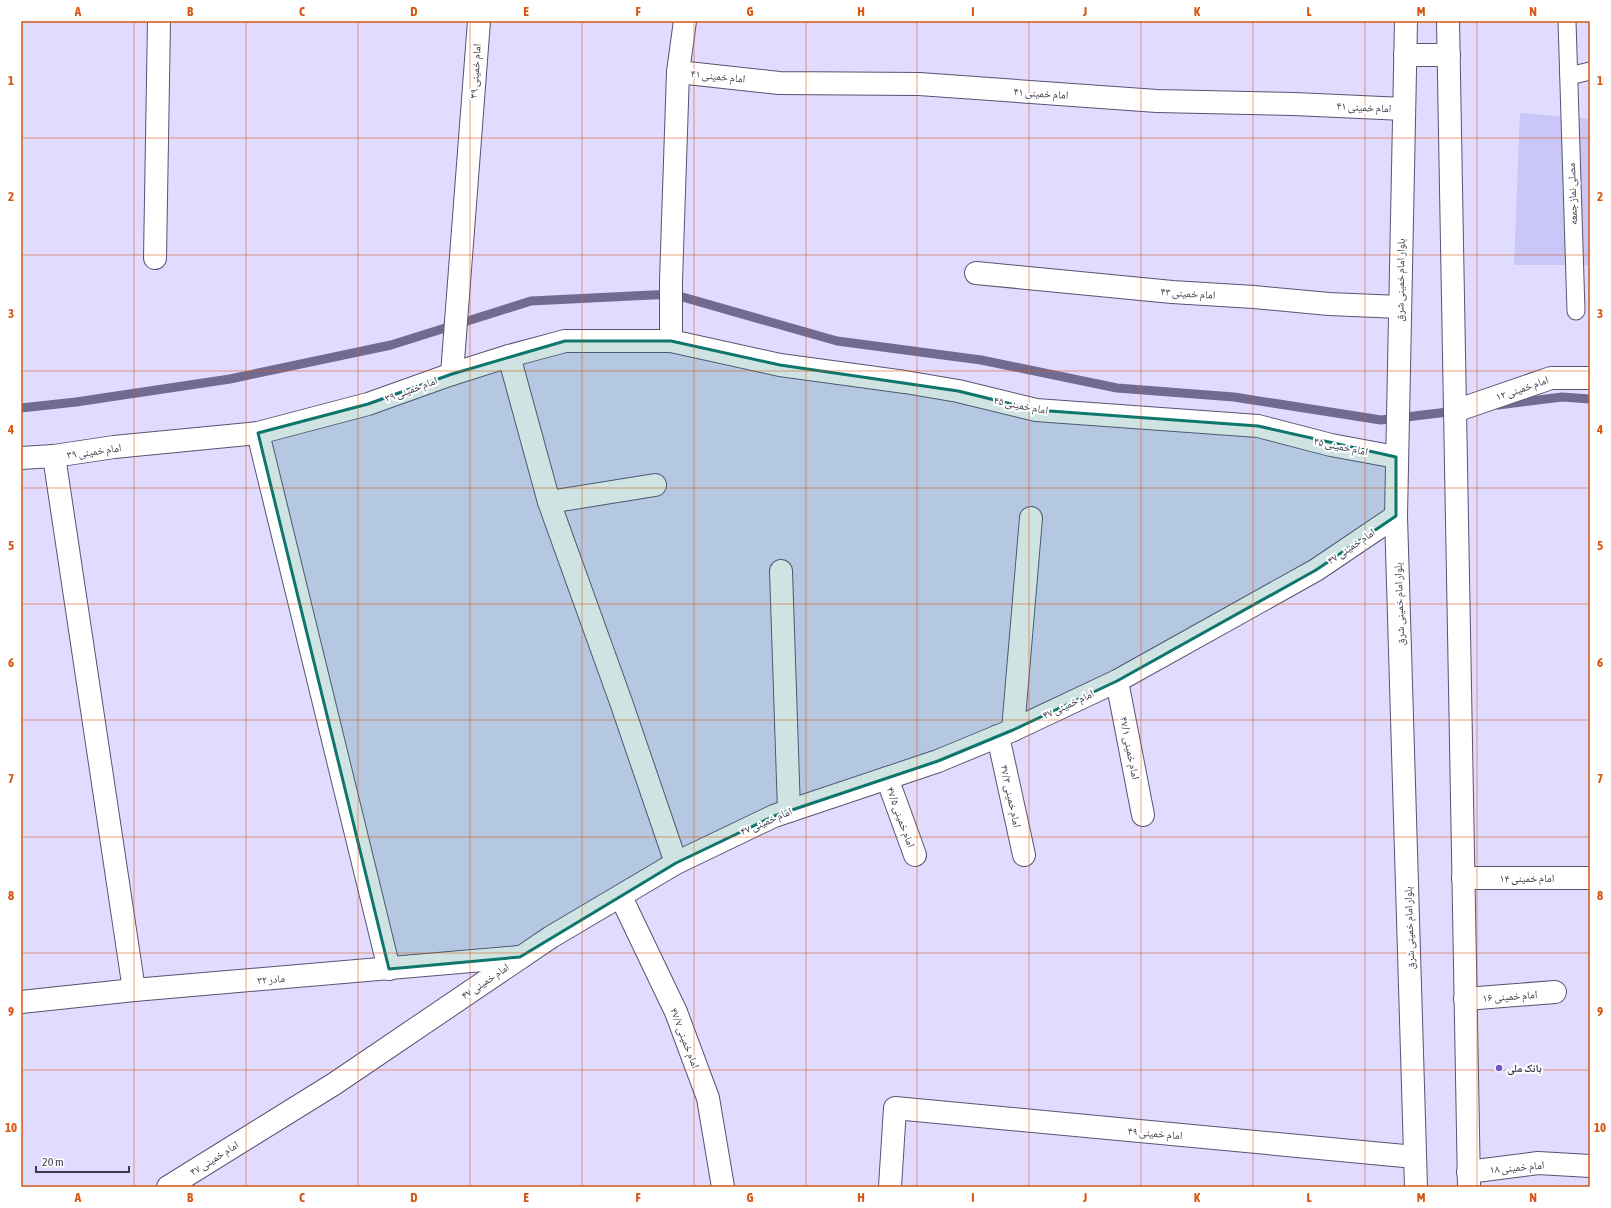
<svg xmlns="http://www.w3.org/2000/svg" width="1611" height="1208" font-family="'Asap Condensed','Noto Naskh Arabic',sans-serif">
  <rect width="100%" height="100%" fill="#dfdcff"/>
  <polygon fill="#cac6f7" points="1520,113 1590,119 1590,265 1514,265"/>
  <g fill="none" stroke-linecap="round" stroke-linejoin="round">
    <g stroke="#706c91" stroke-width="9">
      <polyline points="1498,405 1562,397 1590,399"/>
      <polyline points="21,408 76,402 230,379 391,345 531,301 672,294 837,341 981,360 1117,388 1234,397 1381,420 1456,411"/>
    </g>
    <defs>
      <g id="service">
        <polyline points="1567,21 1576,311"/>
        <polyline points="1569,76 1590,71"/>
      </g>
      <g id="minor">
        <polyline points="678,72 779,83 919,84 1157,101 1294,104 1404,109"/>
        <polyline points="155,258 159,21"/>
        <polyline points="976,273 1172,292 1254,297 1329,304 1400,307"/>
        <polyline points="671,341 780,365 905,382 958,391 1036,410 1258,426 1331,445 1396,457"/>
        <polyline points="509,356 549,502 621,702 676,863"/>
        <polyline points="452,374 509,356 565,341 671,341 671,281 678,72 685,21"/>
        <polyline points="1455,411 1551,378 1590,378"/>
        <polyline points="258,433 389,969"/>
        <polyline points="54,456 134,990"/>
        <polyline points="21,458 54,456 114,447 258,433 368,404 452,374 479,21"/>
        <polyline points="549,502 655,485"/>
        <polyline points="781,571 789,811"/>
        <polyline points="1117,681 1143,815"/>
        <polyline points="1013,730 1031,518"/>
        <polyline points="998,736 1024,855"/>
        <polyline points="887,778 915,855"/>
        <polyline points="1463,878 1590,878"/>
        <polyline points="621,897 676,1012 708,1098 723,1187"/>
        <polyline points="1465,999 1555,992"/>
        <polyline points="21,1002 134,990 519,957"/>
        <polyline points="1468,1172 1538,1163 1590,1166"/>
        <polyline points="168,1187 334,1084 551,937 676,863 774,816 938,761 1013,730 1117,681 1316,570 1396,516"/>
        <polyline points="890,1187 895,1108 1415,1157"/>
      </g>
      <g id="secondary">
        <polyline points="1406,21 1396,516 1416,1187"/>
        <polyline points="1448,21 1469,1187"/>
        <polyline points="1405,55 1449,55"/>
      </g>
    </defs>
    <use href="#service" stroke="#575471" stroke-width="19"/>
    <use href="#minor" stroke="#575471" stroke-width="24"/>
    <use href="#secondary" stroke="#575471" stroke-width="24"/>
    <use href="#service" stroke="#fff" stroke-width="17"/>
    <use href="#minor" stroke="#fff" stroke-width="22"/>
    <use href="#secondary" stroke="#fff" stroke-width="22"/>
  </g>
  <path fill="#0f766e" fill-opacity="0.2" stroke="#0f766e" stroke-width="3" stroke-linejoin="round" d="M565,341H671L780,365L958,391L1036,410L1258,426L1396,457V516L1316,570L1117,681L1013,730L938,761L774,816L676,863L520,957L389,969L258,433L368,404L452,374Z"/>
  <path fill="none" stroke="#d75612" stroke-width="1" stroke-opacity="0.55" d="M134,21V1187M246,21V1187M358,21V1187M470,21V1187M582,21V1187M694,21V1187M806,21V1187M917,21V1187M1029,21V1187M1141,21V1187M1253,21V1187M1365,21V1187M1477,21V1187M21,138H1590M21,255H1590M21,371H1590M21,488H1590M21,604H1590M21,720H1590M21,837H1590M21,953H1590M21,1070H1590"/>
  <circle fill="#7056d0" stroke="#fff" stroke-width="1.5" cx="1499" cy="1068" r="4"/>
  <g text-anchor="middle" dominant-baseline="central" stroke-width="4" stroke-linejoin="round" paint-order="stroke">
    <g font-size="11" fill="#3c3b49" stroke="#fff">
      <text transform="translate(475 71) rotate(-86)">امام خمینی ۳۹</text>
      <text transform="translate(718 76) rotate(6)">امام خمینی ۴۱</text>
      <text transform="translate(1041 93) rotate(4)">امام خمینی ۴۱</text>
      <text transform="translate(1364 107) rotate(3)">امام خمینی ۴۱</text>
      <text transform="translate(1572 194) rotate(-92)">مصلی نماز جمعه</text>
      <text transform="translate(1400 280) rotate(-89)">بلوار امام خمینی شرق</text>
      <text transform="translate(1188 293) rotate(4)">امام خمینی ۴۳</text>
      <text transform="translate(1522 388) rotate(-19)">امام خمینی ۱۲</text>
      <text transform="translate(411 389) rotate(-20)">امام خمینی ۳۹</text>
      <text transform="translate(1021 405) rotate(11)">امام خمینی ۴۵</text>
      <text transform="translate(1341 446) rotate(12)">امام خمینی ۴۵</text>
      <text transform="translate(94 451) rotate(-8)">امام خمینی ۳۹</text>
      <text transform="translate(1351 546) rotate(-34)">امام خمینی ۴۷</text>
      <text transform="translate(1399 604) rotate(-92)">بلوار امام خمینی شرق</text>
      <text transform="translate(1068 704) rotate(-25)">امام خمینی ۴۷</text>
      <text transform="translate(1130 748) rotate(79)">امام خمینی ۴۷/۱</text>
      <text transform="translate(1011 796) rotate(78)">امام خمینی ۴۷/۳</text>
      <text transform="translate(901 817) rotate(70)">امام خمینی ۴۷/۵</text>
      <text transform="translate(766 821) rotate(-23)">امام خمینی ۴۷</text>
      <text x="1527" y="878">امام خمینی ۱۴</text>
      <text transform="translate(1409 928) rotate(-92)">بلوار امام خمینی شرق</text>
      <text transform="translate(271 979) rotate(-5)">مادر ۳۲</text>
      <text transform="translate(485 981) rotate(-34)">امام خمینی ۴۷</text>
      <text transform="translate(1510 996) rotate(-4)">امام خمینی ۱۶</text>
      <text transform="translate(685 1038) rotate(69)">امام خمینی ۴۷/۷</text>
      <text transform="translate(1155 1133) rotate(5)">امام خمینی ۴۹</text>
      <text transform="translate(214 1158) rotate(-32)">امام خمینی ۴۷</text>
      <text transform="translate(1517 1167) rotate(-5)">امام خمینی ۱۸</text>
    </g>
    <g font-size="11" font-weight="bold" fill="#3c3b49" stroke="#fff" text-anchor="start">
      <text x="1507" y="1068">بانک ملی</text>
    </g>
  </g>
  <rect width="1611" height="1208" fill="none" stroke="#ffffff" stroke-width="44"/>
  <path d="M36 1166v6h93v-6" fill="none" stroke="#3c3b49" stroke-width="2"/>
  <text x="42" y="1166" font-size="12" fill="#3c3b49" stroke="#ffffff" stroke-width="3" paint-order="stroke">20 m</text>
  <rect x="22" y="22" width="1567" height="1164" fill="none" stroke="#d75612" stroke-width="1.5"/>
  <g font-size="13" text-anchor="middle" font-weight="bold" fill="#d75612">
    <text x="78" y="16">A</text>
    <text x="190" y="16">B</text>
    <text x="302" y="16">C</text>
    <text x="414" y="16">D</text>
    <text x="526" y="16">E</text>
    <text x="638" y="16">F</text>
    <text x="750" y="16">G</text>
    <text x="861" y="16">H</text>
    <text x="973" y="16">I</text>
    <text x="1085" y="16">J</text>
    <text x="1197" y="16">K</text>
    <text x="1309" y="16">L</text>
    <text x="1421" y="16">M</text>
    <text x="1533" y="16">N</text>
    <text x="11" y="85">1</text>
    <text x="1600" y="85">1</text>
    <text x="11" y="201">2</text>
    <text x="1600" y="201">2</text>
    <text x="11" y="318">3</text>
    <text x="1600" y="318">3</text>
    <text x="11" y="434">4</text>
    <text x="1600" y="434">4</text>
    <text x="11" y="550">5</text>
    <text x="1600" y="550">5</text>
    <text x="11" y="667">6</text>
    <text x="1600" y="667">6</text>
    <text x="11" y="783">7</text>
    <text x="1600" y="783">7</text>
    <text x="11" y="900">8</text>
    <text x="1600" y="900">8</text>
    <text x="11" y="1016">9</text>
    <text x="1600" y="1016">9</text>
    <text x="11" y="1132">10</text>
    <text x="1600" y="1132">10</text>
    <text x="78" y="1202">A</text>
    <text x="190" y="1202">B</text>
    <text x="302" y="1202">C</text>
    <text x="414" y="1202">D</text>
    <text x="526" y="1202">E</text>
    <text x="638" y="1202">F</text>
    <text x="750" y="1202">G</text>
    <text x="861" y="1202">H</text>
    <text x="973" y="1202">I</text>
    <text x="1085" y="1202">J</text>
    <text x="1197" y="1202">K</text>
    <text x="1309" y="1202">L</text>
    <text x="1421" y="1202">M</text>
    <text x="1533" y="1202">N</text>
  </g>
</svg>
